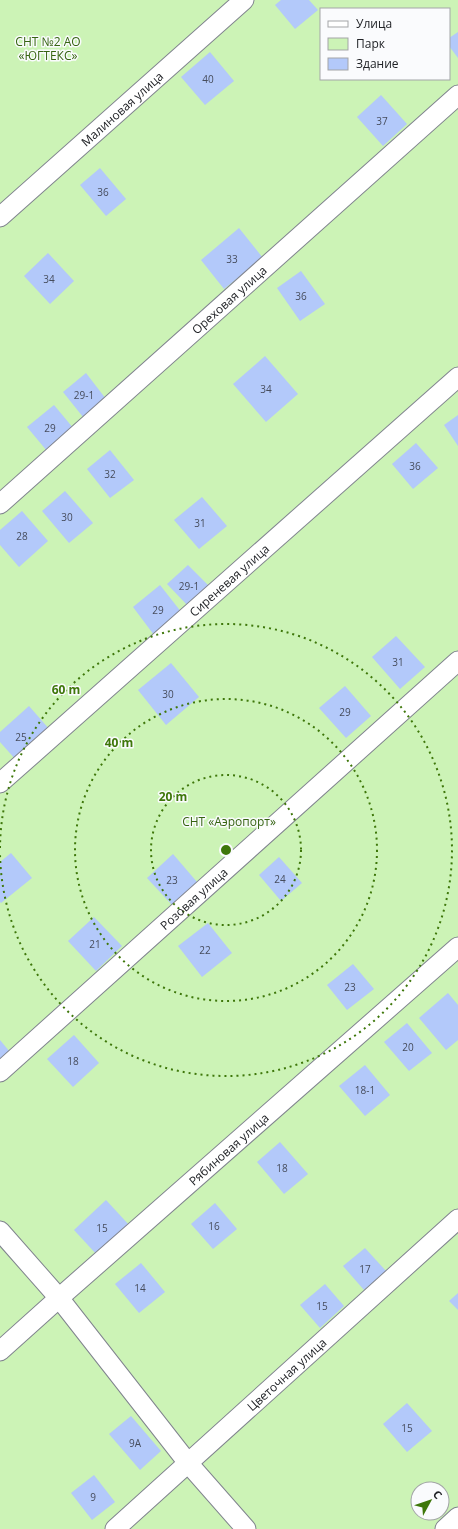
<svg xmlns="http://www.w3.org/2000/svg" width="458" height="1529" font-family="'Open Sans',sans-serif">
  <rect width="100%" height="100%" fill="#fafbfd"/>
  <path fill="#ccf3b6" fill-rule="evenodd" d="M0,0H458V1529H0ZM321,9H449V79H321ZM418,1489H442V1513H418Z"/>
  <g fill="#b3c9fa">
    <polygon points="281,0 309,0 318,10 295,29 275,5"/>
    <polygon points="458,32 458,58 449,46 449,38"/>
    <polygon points="210,52 234,81 205,105 181,77"/>
    <polygon points="381,95 407,124 383,146 357,117"/>
    <polygon points="100,168 126,199 106,216 80,185"/>
    <polygon points="239,228 263,258 224,289 201,260"/>
    <polygon points="48,253 74,281 50,304 24,276"/>
    <polygon points="301,271 325,304 300,321 277,288"/>
    <polygon points="265,356 298,394 266,422 233,384"/>
    <polygon points="86,373 106,399 83,417 63,392"/>
    <polygon points="54,405 74,429 47,451 27,427"/>
    <polygon points="458,415 458,446 444,425"/>
    <polygon points="416,443 438,468 413,489 392,464"/>
    <polygon points="110,450 134,480 110,498 87,469"/>
    <polygon points="65,491 93,523 69,543 42,511"/>
    <polygon points="202,497 227,526 199,549 174,520"/>
    <polygon points="22,511 48,541 19,567 0,545 0,530"/>
    <polygon points="188,565 211,588 190,608 167,584"/>
    <polygon points="160,585 182,613 154,635 133,607"/>
    <polygon points="396,636 425,667 400,689 372,657"/>
    <polygon points="171,663 199,697 166,725 138,690"/>
    <polygon points="345,686 371,716 346,738 319,708"/>
    <polygon points="29,706 50,730 16,760 0,742 0,732"/>
    <polygon points="11,853 32,878 1,903 0,902 0,862"/>
    <polygon points="173,854 197,882 172,905 147,878"/>
    <polygon points="279,857 302,883 281,901 259,875"/>
    <polygon points="94,917 122,946 96,971 68,941"/>
    <polygon points="208,923 232,953 202,977 178,946"/>
    <polygon points="353,964 374,989 347,1010 327,985"/>
    <polygon points="448,993 458,1005 458,1040 446,1050 419,1018"/>
    <polygon points="407,1023 432,1053 409,1071 384,1042"/>
    <polygon points="74,1035 99,1063 73,1087 47,1059"/>
    <polygon points="0,1040 10,1052 0,1061"/>
    <polygon points="365,1065 390,1095 365,1116 339,1086"/>
    <polygon points="280,1142 308,1174 284,1194 257,1162"/>
    <polygon points="106,1200 130,1226 98,1256 74,1230"/>
    <polygon points="215,1203 237,1229 213,1249 191,1224"/>
    <polygon points="365,1248 386,1271 364,1290 343,1266"/>
    <polygon points="141,1263 165,1292 139,1313 115,1284"/>
    <polygon points="325,1284 344,1306 320,1328 300,1305"/>
    <polygon points="458,1293 458,1310 449,1301"/>
    <polygon points="407,1403 432,1431 407,1452 383,1424"/>
    <polygon points="131,1416 161,1451 140,1470 109,1434"/>
    <polygon points="94,1475 115,1502 92,1520 71,1493"/>
  </g>
  <g fill="none" stroke-linecap="round" stroke-linejoin="round">
    <defs>
      <g id="minor">
        <path id="s1" d="M0,217L244,0"/>
        <path id="s2" d="M0,504L458,95"/>
        <path id="s3" d="M0,783L458,377"/>
        <path id="s4" d="M0,1072L458,661"/>
        <polyline points="0,1231 59,1298 188,1463 246,1529"/>
        <path id="s5" d="M0,1351L59,1298L458,947"/>
        <path id="s6" d="M115,1529L458,1219"/>
        <polyline points="445,1529 458,1517"/>
      </g>
    </defs>
    <use href="#minor" stroke="#80848e" stroke-width="21"/>
    <use href="#minor" stroke="#fff" stroke-width="19"/>
  </g>
  <g fill="none" stroke="#3e770a" stroke-width="2" stroke-dasharray="2 4">
    <circle cx="226" cy="850" r="75"/>
    <circle cx="226" cy="850" r="151"/>
    <path d="M0 848A226 226 0 1 1 0 852"/>
  </g>
  <g text-anchor="middle" dominant-baseline="central" stroke-width="3" stroke-linejoin="round" paint-order="stroke">
    <g font-size="10" fill="#464c5c">
      <text x="208" y="79">40</text>
      <text x="382" y="121">37</text>
      <text x="103" y="192">36</text>
      <text x="232" y="259">33</text>
      <text x="49" y="279">34</text>
      <text x="301" y="296">36</text>
      <text x="266" y="389">34</text>
      <text x="84" y="395">29-1</text>
      <text x="50" y="428">29</text>
      <text x="415" y="466">36</text>
      <text x="110" y="474">32</text>
      <text x="67" y="517">30</text>
      <text x="200" y="523">31</text>
      <text x="22" y="536">28</text>
      <text x="189" y="586">29-1</text>
      <text x="158" y="610">29</text>
      <text x="398" y="662">31</text>
      <text x="168" y="694">30</text>
      <text x="345" y="712">29</text>
      <text x="21" y="737">25</text>
      <text x="280" y="879">24</text>
      <text x="172" y="880">23</text>
      <text x="95" y="944">21</text>
      <text x="205" y="950">22</text>
      <text x="350" y="987">23</text>
      <text x="408" y="1047">20</text>
      <text x="73" y="1061">18</text>
      <text x="365" y="1090">18-1</text>
      <text x="282" y="1168">18</text>
      <text x="214" y="1226">16</text>
      <text x="102" y="1228">15</text>
      <text x="365" y="1269">17</text>
      <text x="140" y="1288">14</text>
      <text x="322" y="1306">15</text>
      <text x="407" y="1428">15</text>
      <text x="135" y="1443">9А</text>
      <text x="93" y="1497">9</text>
    </g>
    <g font-size="12" fill="#366411" stroke="#fafbfd">
      <text x="48" y="41">СНТ №2 АО<tspan x="48" dy="14">«ЮГТЕКС»</tspan></text>
      <text x="229" y="821">СНТ «Аэропорт»</text>
    </g>
    <g font-size="12" fill="#212327" stroke="#fafbfd">
      <text stroke="none"><textPath href="#s1" startOffset="163">Малиновая улица</textPath></text>
      <text stroke="none"><textPath href="#s2" startOffset="307">Ореховая улица</textPath></text>
      <text stroke="none"><textPath href="#s3" startOffset="306">Сиреневая улица</textPath></text>
      <text stroke="none"><textPath href="#s4" startOffset="260">Розовая улица</textPath></text>
      <text stroke="none"><textPath href="#s5" startOffset="305">Рябиновая улица</textPath></text>
      <text stroke="none"><textPath href="#s6" startOffset="231">Цветочная улица</textPath></text>
    </g>
  </g>
  <circle cx="226" cy="850" r="6" fill="#3e770a" stroke="#fafbfd" stroke-width="2"/>
  <g font-size="12" text-anchor="middle" font-weight="bold" fill="#3e770a" stroke="#fafbfd" stroke-width="3" stroke-linejoin="round" paint-order="stroke">
    <text x="66" y="694">60 m</text>
    <text x="119" y="747">40 m</text>
    <text x="173" y="801">20 m</text>
  </g>
  <rect x="320" y="8" width="130" height="72" fill="#fafbfd" stroke="#a3a5a7"/>
  <rect x="328" y="21" width="20" height="6" fill="#ffffff" stroke="#a3a5a7"/>
  <text x="356" y="28" font-size="12" fill="#212327">Улица</text>
  <rect x="328" y="38" width="20" height="12" fill="#ccf3b6" stroke="#a3a5a7"/>
  <text x="356" y="48" font-size="12" fill="#212327">Парк</text>
  <rect x="328" y="58" width="20" height="12" fill="#b3c9fa" stroke="#a3a5a7"/>
  <text x="356" y="68" font-size="12" fill="#212327">Здание</text>
  <g transform="translate(430 1501) rotate(50)"><circle r="19" fill="#fafbfd" stroke="#a3a5a7"/>
  <path d="M0-3L7 15L0 10L-7 15Z" fill="#3e770a"/>
  <text y="-6" font-size="11" font-weight="bold" text-anchor="middle" fill="#212327">С</text>
  </g>
</svg>
